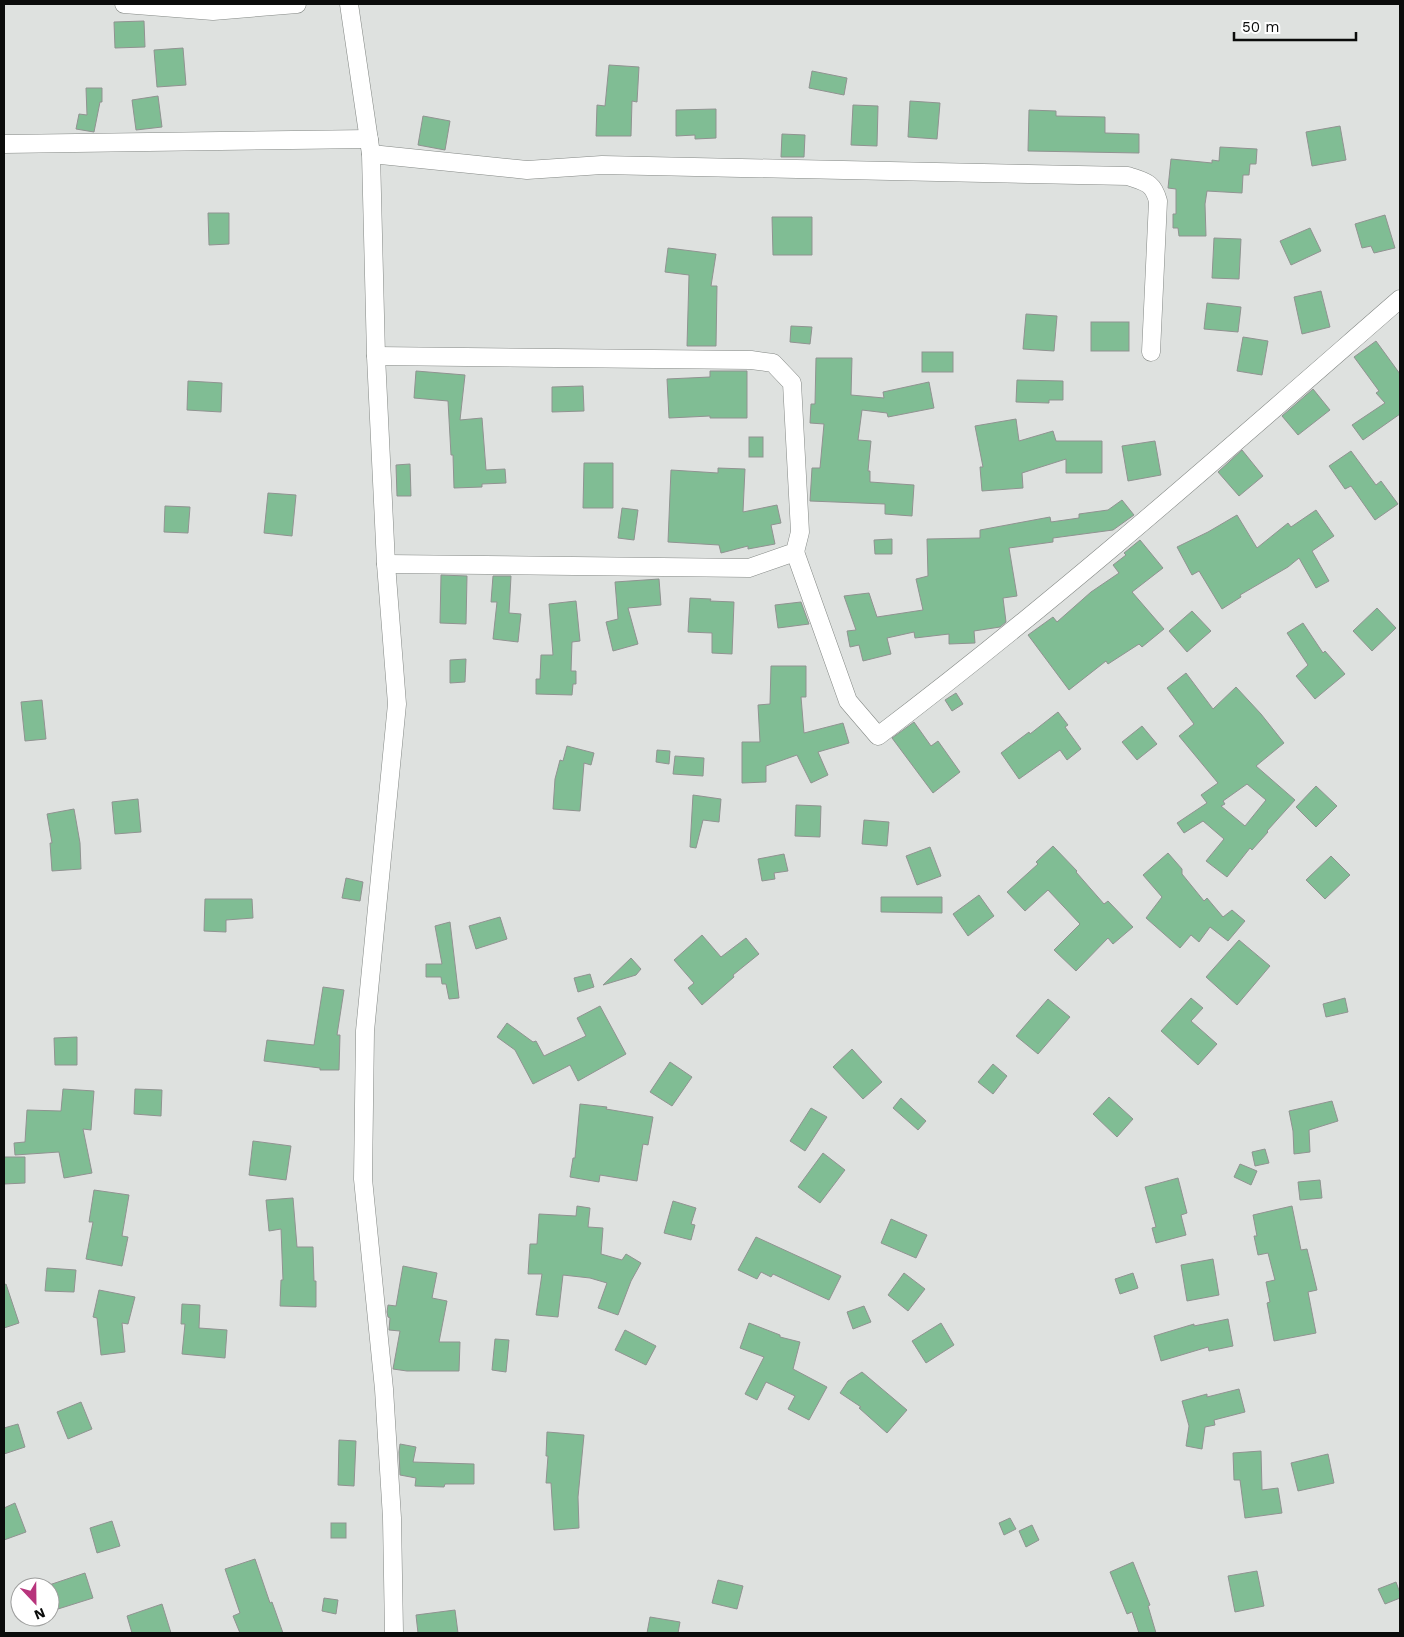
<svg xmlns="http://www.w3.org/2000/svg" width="1404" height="1637" font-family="'Work Sans',sans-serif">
  <rect width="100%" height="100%" fill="#dee1df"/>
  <g fill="#80bd94" stroke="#909391" fill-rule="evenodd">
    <polygon points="144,21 145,47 115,48 114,22"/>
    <polygon points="183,48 186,85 157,87 154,50"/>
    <polygon points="609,65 639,67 637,102 632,101 631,136 596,136 597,105 605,106"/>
    <polygon points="812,71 847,78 844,95 809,88"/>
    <polygon points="86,88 102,88 102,102 100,102 94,132 76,129 79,114 87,115"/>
    <polygon points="158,96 162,127 136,130 132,100"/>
    <polygon points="910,101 940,103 937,139 908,137"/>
    <polygon points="853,105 878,106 877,146 851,145"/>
    <polygon points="716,109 716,138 695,139 695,135 676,136 676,110"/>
    <polygon points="1029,110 1056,111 1056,116 1105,117 1105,133 1139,134 1139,153 1028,151"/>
    <polygon points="423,116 450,121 445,150 418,145"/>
    <polygon points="1340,126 1346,160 1312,166 1306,132"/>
    <polygon points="782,134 805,135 804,157 781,157"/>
    <polygon points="1220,147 1257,149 1256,164 1250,164 1249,175 1243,175 1242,193 1207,191 1205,204 1206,236 1179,236 1178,228 1173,228 1173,214 1176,214 1176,189 1168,188 1171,159 1212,163 1212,160 1219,161"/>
    <polygon points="208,213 229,213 229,244 209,245"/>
    <polygon points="1385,215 1395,248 1374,253 1371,246 1362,248 1355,224"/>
    <polygon points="772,217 812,217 812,255 773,255"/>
    <polygon points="1310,228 1321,251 1291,265 1280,241"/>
    <polygon points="1214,238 1241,239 1239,279 1212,278"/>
    <polygon points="668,248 716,254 711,286 717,286 716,346 687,346 689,275 665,272"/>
    <polygon points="1321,291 1330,327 1302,334 1294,297"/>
    <polygon points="1207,303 1241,307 1238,332 1204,329"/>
    <polygon points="1026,314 1057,316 1054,351 1023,349"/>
    <rect x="1091" y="322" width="38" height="29"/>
    <polygon points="791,326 812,327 810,344 790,342"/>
    <polygon points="1243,337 1268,341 1262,375 1237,371"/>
    <polygon points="1376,341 1400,374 1400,414 1363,440 1352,425 1385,403 1376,393 1379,391 1354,357"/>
    <rect x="922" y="352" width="31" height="20"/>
    <polygon points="816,358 852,358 851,395 884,398 883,392 929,382 934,408 888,417 887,413 862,410 858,440 871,441 868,471 870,471 870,482 914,485 912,516 885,514 885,504 810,501 812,468 820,468 824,424 810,423 811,404 815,404"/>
    <polygon points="416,371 465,375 460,420 482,418 486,470 505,469 506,483 482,484 482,487 454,488 453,455 451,455 448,401 414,398"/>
    <polygon points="710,371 747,371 747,418 710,418 710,416 669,418 667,379 710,377"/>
    <polygon points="1017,380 1063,381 1063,400 1049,400 1049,403 1016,402"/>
    <polygon points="188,381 222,383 221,412 187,410"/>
    <polygon points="583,386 584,411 552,412 552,387"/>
    <polygon points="1313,389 1330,410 1298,435 1282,416"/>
    <polygon points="1016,419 1019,441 1053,431 1056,441 1102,441 1102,473 1066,473 1066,459 1022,473 1023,488 982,491 980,467 983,467 975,426"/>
    <rect x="749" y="437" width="14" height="20"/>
    <polygon points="1155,441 1161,475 1128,481 1122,446"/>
    <polygon points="1242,450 1263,476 1239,496 1218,472"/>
    <polygon points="1351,451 1376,485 1381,481 1398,504 1375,520 1351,486 1345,489 1329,466"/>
    <polygon points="584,463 613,463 613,508 583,508"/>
    <polygon points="410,464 411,496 397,496 396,465"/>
    <polygon points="718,468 745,469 743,512 777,505 781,523 771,525 775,544 748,549 748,546 721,553 719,545 668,542 671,470 718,473"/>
    <polygon points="268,493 296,495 292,536 264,533"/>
    <polygon points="1122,500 1134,515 1113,530 1053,538 1053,542 1009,548 1017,596 1003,598 1006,622 1000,627 974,631 975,643 949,644 949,634 915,638 914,632 887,638 891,654 863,661 859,645 850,647 847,631 856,630 844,596 869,593 877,617 923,610 916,579 928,576 927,539 980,538 980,530 1050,517 1051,522 1079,518 1079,514 1108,510"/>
    <polygon points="165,506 190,507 188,533 164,532"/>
    <polygon points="622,508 638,510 634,540 618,538"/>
    <polygon points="1316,510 1334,536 1312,551 1329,581 1316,588 1299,558 1288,567 1240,595 1241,597 1222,609 1199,571 1192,575 1177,547 1208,532 1237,515 1257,548 1288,523 1291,527"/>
    <polygon points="892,539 892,554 875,554 874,540"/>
    <polygon points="1140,540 1163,568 1132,592 1164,629 1142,647 1139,644 1108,664 1106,661 1069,690 1028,635 1053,617 1057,622 1091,592 1119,573 1113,565 1126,555 1124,553"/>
    <polygon points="441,575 467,576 466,624 440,623"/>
    <polygon points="493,576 511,576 509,613 521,614 518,642 493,639 497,602 491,602"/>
    <polygon points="659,579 661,605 628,608 638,644 613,651 606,622 618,619 615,582"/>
    <polygon points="690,598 711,599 710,601 734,602 732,654 712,653 712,633 688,632"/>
    <polygon points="576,601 580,641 572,642 571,671 576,671 576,684 573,684 572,695 536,694 536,679 540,679 541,655 553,655 549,604"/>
    <polygon points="801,602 809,624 778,628 775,605"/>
    <polygon points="1377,608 1396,628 1372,651 1353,631"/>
    <polygon points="1192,611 1211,631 1187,652 1169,631"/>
    <polygon points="1303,623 1323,653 1325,651 1345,674 1315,699 1296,676 1308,665 1287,633"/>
    <polygon points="466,659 465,682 450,683 450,660"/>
    <polygon points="771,666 806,666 806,697 801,697 804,733 843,723 849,743 818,752 828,775 811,783 797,755 766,766 766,782 742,783 742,742 760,742 758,705 770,704"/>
    <path d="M1186,673L1213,709L1236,687L1261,714L1284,743L1256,766L1295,800L1267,831L1268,832L1252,850L1250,848L1227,877L1206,861L1224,839L1203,821L1184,833L1177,823L1207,803L1201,795L1218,783L1179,736L1194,724L1167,688ZM1247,784L1266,800L1245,826L1221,806L1225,804L1223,801Z"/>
    <polygon points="956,693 963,704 952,711 945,700"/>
    <polygon points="42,700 46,739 25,741 21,702"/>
    <polygon points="1058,712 1068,725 1065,727 1081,749 1067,760 1060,750 1019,779 1001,753 1029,732 1030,734"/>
    <polygon points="914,722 931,746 938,741 960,772 933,793 892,738"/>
    <polygon points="1142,726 1157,744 1137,760 1122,742"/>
    <polygon points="567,746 594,753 591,765 584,763 580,811 553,809 555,779 560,760 563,761"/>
    <polygon points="657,750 670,751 669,764 656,762"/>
    <polygon points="675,756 704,758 703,776 673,774"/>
    <polygon points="1316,786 1337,806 1316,827 1296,807"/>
    <polygon points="693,795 721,799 719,822 703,820 696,848 690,847"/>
    <polygon points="138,799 141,832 115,834 112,802"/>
    <polygon points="796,805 821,806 820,837 795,836"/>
    <polygon points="74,809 80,843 81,869 52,871 50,843 52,843 47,814"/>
    <polygon points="864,820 889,822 887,846 862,844"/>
    <polygon points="1053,846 1077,871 1076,872 1104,904 1108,901 1133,927 1113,944 1108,938 1076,971 1054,950 1080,924 1048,890 1025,911 1007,892 1038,864 1036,862"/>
    <polygon points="930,847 941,876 917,885 906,856"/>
    <polygon points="1168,853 1182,869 1182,874 1204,901 1207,898 1223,917 1232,910 1245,921 1228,941 1210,927 1199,942 1191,935 1180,948 1146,918 1162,897 1143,875"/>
    <polygon points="784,854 788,871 774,873 775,879 762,881 758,859"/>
    <polygon points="1331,856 1350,875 1325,899 1306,880"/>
    <polygon points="346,878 363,882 360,901 342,898"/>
    <polygon points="979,895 994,916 968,936 953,914"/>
    <polygon points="881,897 942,897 942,913 881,912"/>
    <polygon points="205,899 252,899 253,918 226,920 226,932 204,931"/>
    <polygon points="500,917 507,939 476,949 469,926"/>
    <polygon points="450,922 459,998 449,999 446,984 442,984 441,977 426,977 426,964 442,964 435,926"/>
    <polygon points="702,935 721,957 746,938 759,954 733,975 734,977 702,1005 688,988 694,983 674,960"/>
    <polygon points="1239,940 1270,966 1237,1005 1206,977"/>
    <polygon points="631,958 641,969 636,975 603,985"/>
    <polygon points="590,974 594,987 578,992 574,978"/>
    <polygon points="323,987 344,990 337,1035 340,1035 339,1070 320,1070 320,1068 264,1061 267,1040 314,1045"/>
    <polygon points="1191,998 1203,1008 1191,1021 1217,1044 1198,1065 1161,1031"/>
    <polygon points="1345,998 1348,1012 1326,1017 1323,1004"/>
    <polygon points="1048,999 1070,1017 1038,1054 1016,1036"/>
    <polygon points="600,1006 626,1054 578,1081 570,1065 533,1084 515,1050 497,1037 507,1023 533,1042 536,1041 544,1056 586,1036 577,1018"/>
    <polygon points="77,1037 77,1065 55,1065 54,1038"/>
    <polygon points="852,1049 882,1082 863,1099 833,1067"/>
    <polygon points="670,1062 692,1077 672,1106 650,1092"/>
    <polygon points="993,1064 1007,1076 993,1094 978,1082"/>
    <polygon points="63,1089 94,1091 91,1130 83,1129 92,1173 64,1178 59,1152 15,1155 14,1143 25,1142 27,1110 61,1111"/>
    <polygon points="135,1089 162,1090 161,1116 134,1114"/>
    <polygon points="1109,1097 1133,1119 1117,1137 1093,1114"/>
    <polygon points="901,1098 926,1121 918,1130 893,1108"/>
    <polygon points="1332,1101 1338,1121 1309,1130 1310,1152 1294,1154 1293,1131 1289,1111"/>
    <polygon points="580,1104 607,1107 606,1109 653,1117 648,1145 643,1144 637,1181 600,1175 599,1182 570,1177 573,1158 575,1158"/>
    <polygon points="811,1108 827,1117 805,1151 790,1141"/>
    <polygon points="253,1141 291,1146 286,1180 249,1175"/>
    <polygon points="1265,1149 1269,1163 1255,1166 1252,1152"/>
    <polygon points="823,1153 845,1170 820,1203 798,1187"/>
    <polygon points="4,1157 25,1157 25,1183 4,1184"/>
    <polygon points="1240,1164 1257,1171 1251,1185 1234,1177"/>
    <polygon points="1178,1178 1187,1213 1181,1215 1186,1235 1156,1243 1152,1228 1156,1227 1145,1187"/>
    <polygon points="1320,1180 1322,1198 1300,1200 1298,1182"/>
    <polygon points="94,1190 129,1195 122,1236 128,1237 122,1266 86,1259 93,1222 89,1222"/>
    <polygon points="293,1198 297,1247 313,1247 314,1281 316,1281 316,1307 280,1306 281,1280 283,1280 281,1229 269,1231 266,1200"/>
    <polygon points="673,1201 696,1208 691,1224 695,1225 691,1240 664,1233"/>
    <polygon points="577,1206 590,1208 588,1227 603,1228 601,1254 622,1260 626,1254 641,1263 631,1281 618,1315 598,1308 607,1283 590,1278 563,1275 558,1317 536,1315 542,1274 528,1274 530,1244 537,1244 539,1214 576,1216"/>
    <polygon points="1292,1206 1301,1250 1307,1249 1317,1290 1308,1292 1316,1333 1274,1341 1267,1303 1270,1302 1266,1282 1275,1280 1268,1253 1258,1255 1254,1236 1257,1236 1253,1215"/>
    <polygon points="891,1219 927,1235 916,1258 881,1243"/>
    <polygon points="756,1237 841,1276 829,1300 773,1274 771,1277 761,1272 757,1279 738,1270"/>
    <polygon points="1213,1259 1219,1295 1187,1301 1181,1265"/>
    <polygon points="403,1266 437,1273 432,1298 447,1301 439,1342 460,1342 459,1371 407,1371 393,1369 400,1331 389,1330 390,1318 388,1317 387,1312 388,1305 396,1306"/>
    <polygon points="47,1268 76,1270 74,1292 45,1291"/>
    <polygon points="904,1273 925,1289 908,1311 888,1295"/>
    <polygon points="1133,1273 1138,1288 1120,1294 1115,1279"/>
    <polygon points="6,1284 19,1323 4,1328 4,1285"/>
    <polygon points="99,1290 135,1297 128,1324 122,1323 125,1352 101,1355 97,1318 93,1317"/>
    <polygon points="182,1304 200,1305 199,1328 227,1330 225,1358 182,1354 185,1324 181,1324"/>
    <polygon points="864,1306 871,1322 853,1329 847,1312"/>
    <polygon points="1228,1319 1233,1346 1209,1351 1208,1347 1161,1361 1154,1336 1194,1324 1194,1326"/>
    <polygon points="749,1323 780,1335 780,1337 800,1342 793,1369 827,1387 809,1420 788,1409 795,1396 766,1382 757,1400 745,1394 764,1357 740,1348"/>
    <polygon points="941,1323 954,1345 926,1363 912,1341"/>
    <polygon points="625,1330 656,1346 646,1365 615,1350"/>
    <polygon points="495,1339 509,1340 506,1372 492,1370"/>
    <polygon points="862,1372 907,1410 887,1433 859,1408 861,1407 840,1393 848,1381"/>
    <polygon points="1239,1389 1245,1412 1214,1420 1215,1425 1205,1427 1202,1449 1186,1446 1189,1426 1182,1401 1207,1394 1207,1397"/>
    <polygon points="81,1402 92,1429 68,1439 57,1412"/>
    <polygon points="18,1424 25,1447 4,1454 4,1428"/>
    <polygon points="547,1432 584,1435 578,1497 579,1528 554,1530 551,1483 546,1483 548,1456 546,1456"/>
    <polygon points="339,1440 356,1441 354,1486 338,1485"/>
    <polygon points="400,1444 416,1447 413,1462 474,1464 474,1484 445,1484 444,1487 415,1486 416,1478 400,1475 399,1452"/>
    <polygon points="1261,1451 1262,1490 1278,1488 1282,1513 1245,1518 1240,1480 1234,1480 1233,1453"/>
    <polygon points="1328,1454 1334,1483 1298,1491 1291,1463"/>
    <polygon points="15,1503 26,1532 4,1540 4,1508"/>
    <polygon points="1010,1518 1016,1529 1004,1535 999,1523"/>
    <polygon points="112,1521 120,1546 97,1553 90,1528"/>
    <rect x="331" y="1523" width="15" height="15"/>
    <polygon points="1032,1525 1039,1540 1026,1547 1019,1531"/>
    <polygon points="255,1559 270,1603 272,1602 283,1633 240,1633 233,1616 240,1613 225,1569"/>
    <polygon points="1133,1562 1150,1605 1148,1606 1156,1633 1139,1633 1132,1612 1127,1614 1110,1572"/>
    <polygon points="1257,1571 1264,1606 1235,1612 1228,1576"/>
    <polygon points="85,1573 93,1598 58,1609 49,1585"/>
    <polygon points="718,1580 743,1586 737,1609 712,1603"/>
    <polygon points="1396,1582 1400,1593 1400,1598 1385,1604 1378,1589"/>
    <polygon points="324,1598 338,1600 336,1614 322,1611"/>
    <polygon points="162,1604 171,1633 132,1633 127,1616"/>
    <polygon points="455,1610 458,1633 418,1633 416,1615"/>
    <polygon points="650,1617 680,1622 678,1633 647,1633"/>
  </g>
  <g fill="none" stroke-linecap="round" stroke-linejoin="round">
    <defs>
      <g id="minor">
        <polyline points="124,4 213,11 297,4"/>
        <polyline points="349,4 371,154 376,356 386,564 397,704 365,1031 363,1179 384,1389 392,1518 394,1633"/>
        <polyline points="4,144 369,139"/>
        <path d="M371,154L527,170L602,165L1128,176C1145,182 1153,182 1158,201L1151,352"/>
        <polyline points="376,356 751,360 773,363 792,383 800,532 795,552 749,568 386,564"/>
        <path d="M795,552L848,701L878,736C1059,599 1229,448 1400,299"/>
      </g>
    </defs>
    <use href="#minor" stroke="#848885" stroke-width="19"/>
    <use href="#minor" stroke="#fff" stroke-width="18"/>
  </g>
  <rect width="1404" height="1637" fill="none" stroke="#0b0c0b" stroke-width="10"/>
  <g transform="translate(35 1602) rotate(158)"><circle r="24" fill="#ffffff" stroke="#9d9e9d"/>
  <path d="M0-4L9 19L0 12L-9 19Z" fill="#b7347c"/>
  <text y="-8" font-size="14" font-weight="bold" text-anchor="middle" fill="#0b0c0b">N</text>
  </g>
  <path d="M1234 32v8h122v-8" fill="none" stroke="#0b0c0b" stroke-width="2.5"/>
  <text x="1242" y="32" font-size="15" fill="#0b0c0b" stroke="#ffffff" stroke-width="4" paint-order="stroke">50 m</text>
</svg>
